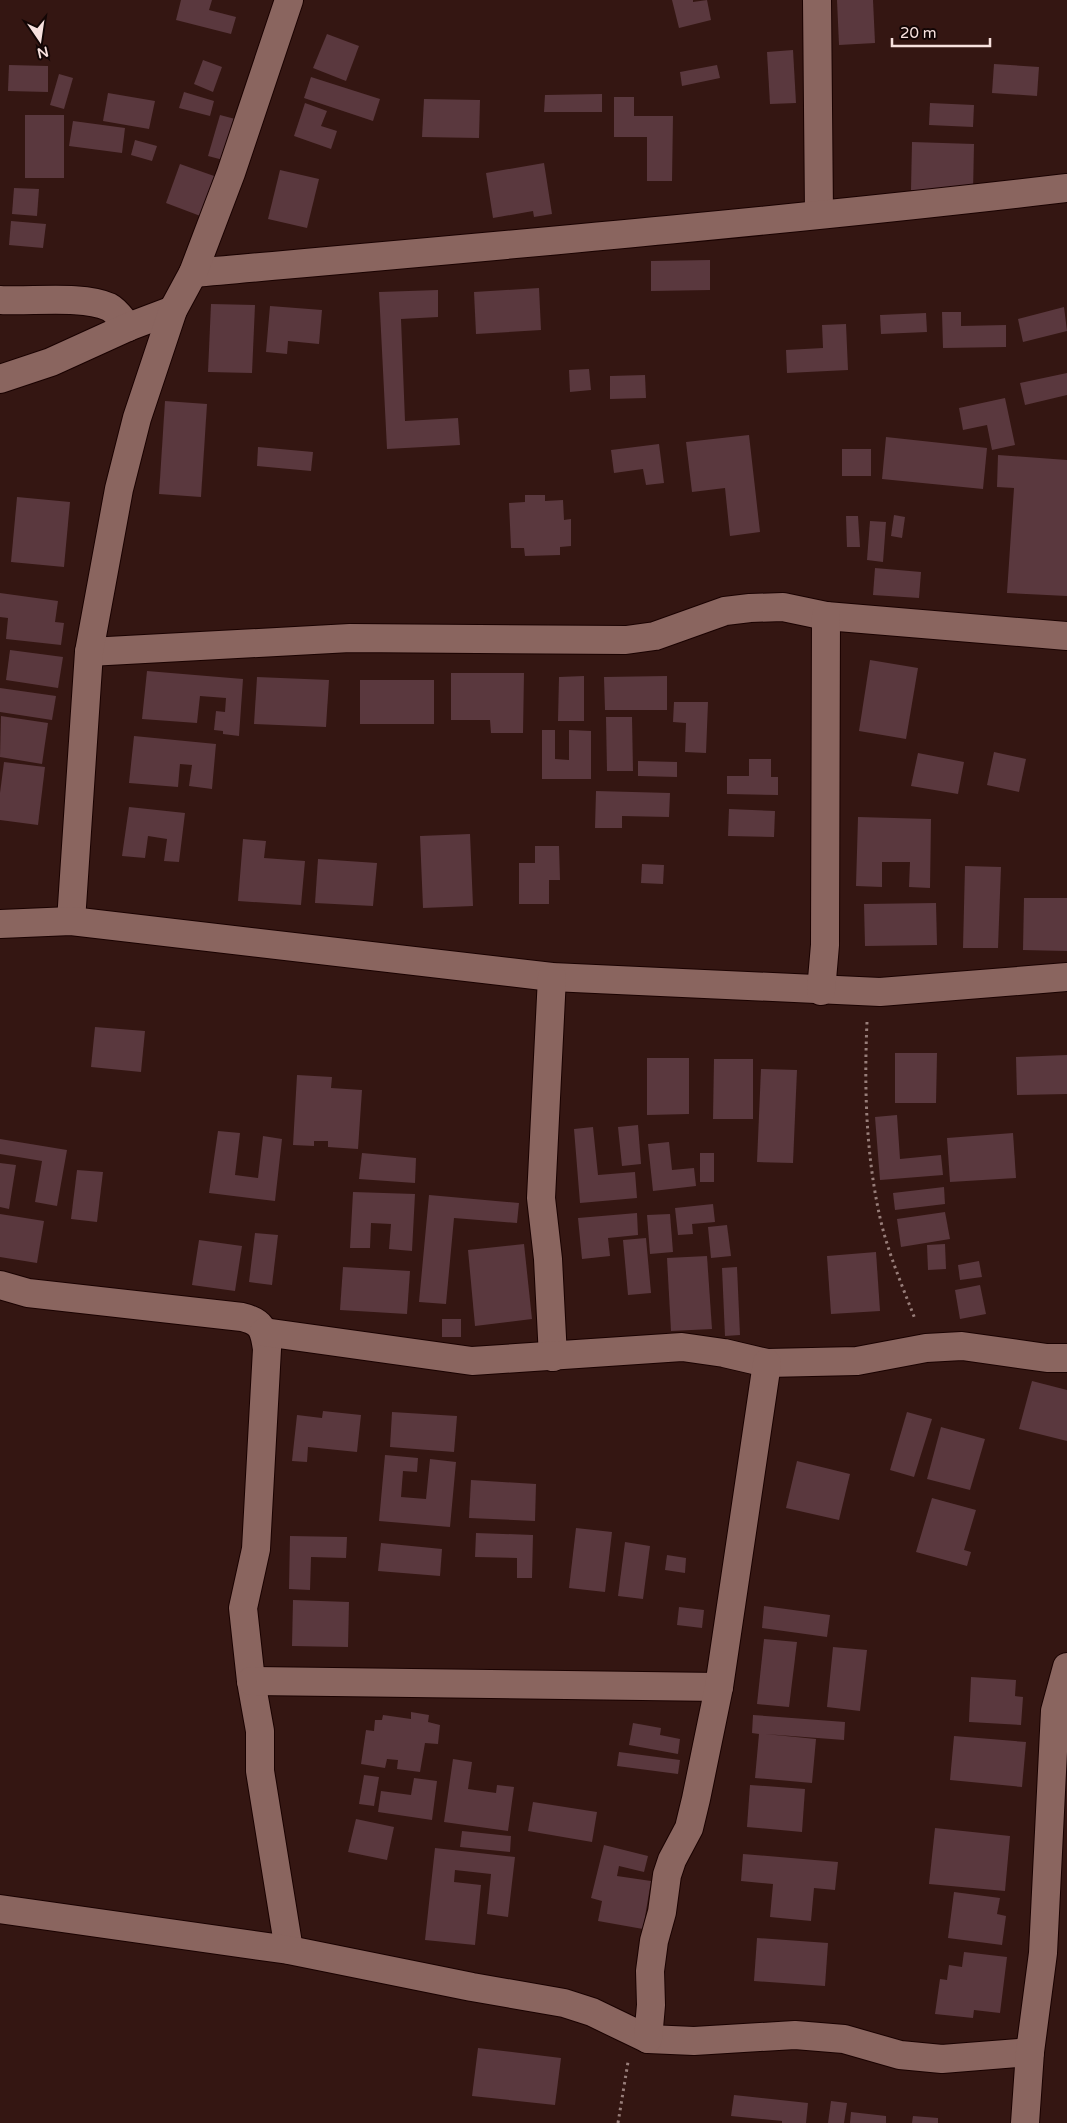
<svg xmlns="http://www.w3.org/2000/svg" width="1067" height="2123" font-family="'Varela Round',sans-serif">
  <rect width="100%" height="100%" fill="#341612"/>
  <g fill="#5a383e">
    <polygon points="181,0 212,0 209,10 236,17 231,34 176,20"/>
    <polygon points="672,0 693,0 693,2 707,0 711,20 679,28"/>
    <polygon points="837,0 873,0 875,43 839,45"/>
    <polygon points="327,34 359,46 346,81 313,68"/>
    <polygon points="793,50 796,103 770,104 767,52"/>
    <polygon points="203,60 222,67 213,92 194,84"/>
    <polygon points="994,64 1039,67 1037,96 992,93"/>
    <polygon points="9,65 48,66 48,92 8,91"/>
    <polygon points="717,65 720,78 682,86 680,72"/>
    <polygon points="59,74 73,78 64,109 50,105"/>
    <polygon points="311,77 380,99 373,121 304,98"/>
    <polygon points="184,92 214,101 210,116 179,108"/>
    <polygon points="108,93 155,101 149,129 103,121"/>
    <polygon points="602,94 602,112 544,112 545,95"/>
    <polygon points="614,97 634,97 634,116 673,116 672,181 647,181 647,137 614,137"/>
    <polygon points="424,99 480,100 479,138 422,137"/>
    <polygon points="305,103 327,111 321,126 337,131 331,149 294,136"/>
    <polygon points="930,103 974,105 973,127 929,125"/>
    <rect x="25" y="115" width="39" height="63"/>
    <polygon points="220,115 239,120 227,161 208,156"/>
    <polygon points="73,121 125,128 122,153 69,146"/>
    <polygon points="135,140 157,146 152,161 131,155"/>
    <polygon points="912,142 974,144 973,192 911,190"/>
    <polygon points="544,163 552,214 534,217 533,211 493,218 486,173"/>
    <polygon points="180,164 217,177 203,217 166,203"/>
    <polygon points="280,170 319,179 307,228 268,219"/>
    <polygon points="14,188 39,189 37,216 12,214"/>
    <polygon points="11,221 46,224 43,248 9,245"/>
    <polygon points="710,260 710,290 651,291 651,261"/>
    <polygon points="539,288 541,330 476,334 474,292"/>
    <polygon points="438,290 438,317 401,319 405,421 458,418 460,445 387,449 379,292"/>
    <polygon points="211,304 255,305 252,373 208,372"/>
    <polygon points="270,306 322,310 319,344 288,341 287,354 266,352"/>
    <polygon points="1064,307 1067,331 1023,342 1018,319"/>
    <polygon points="942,312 961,312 961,326 1006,325 1006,347 943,348"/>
    <polygon points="926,313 927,332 881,334 880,315"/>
    <polygon points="846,324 848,370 787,373 786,350 823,348 822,325"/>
    <polygon points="589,369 591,390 570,392 569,370"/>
    <polygon points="1067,373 1067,395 1025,405 1020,383"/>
    <polygon points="645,375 646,398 610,399 610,376"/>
    <polygon points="1005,398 1015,445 992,450 987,425 963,430 959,408"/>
    <polygon points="165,401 207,404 201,497 159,494"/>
    <polygon points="749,435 760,532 730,536 725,488 692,492 686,442"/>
    <polygon points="886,437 987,448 983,489 882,479"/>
    <polygon points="659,444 664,483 646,485 643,469 614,473 611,450"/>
    <polygon points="258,447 313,452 311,471 257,466"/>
    <rect x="842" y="449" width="29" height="27"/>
    <polygon points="998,455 1067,460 1067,596 1007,593 1014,488 997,487"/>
    <polygon points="525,495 545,495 545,501 563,500 564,520 571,519 571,546 560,547 560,555 525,556 524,548 511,548 509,503 525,502"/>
    <polygon points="17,497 70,502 64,567 11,562"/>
    <polygon points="894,515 905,517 902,538 891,536"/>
    <polygon points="846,516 858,516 860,547 847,547"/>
    <polygon points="870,521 886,522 883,562 867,560"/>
    <polygon points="875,568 921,572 919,598 873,595"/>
    <polygon points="0,593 58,601 55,622 64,623 61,645 6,639 8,618 0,617"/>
    <polygon points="10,650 63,657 58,688 6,680"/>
    <polygon points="870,660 918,668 906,739 859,731"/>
    <polygon points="147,671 243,679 239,736 223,734 223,731 214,730 216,711 225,712 226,698 200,696 197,723 142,719"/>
    <polygon points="451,673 524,673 523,733 491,733 490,720 451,720"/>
    <polygon points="584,676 584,721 558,721 559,677"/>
    <polygon points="667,676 667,710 605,710 604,677"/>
    <polygon points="257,677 329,680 326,727 254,724"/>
    <rect x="360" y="680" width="74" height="44"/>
    <polygon points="0,688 56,696 52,720 0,712"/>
    <polygon points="674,702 708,702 706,753 685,752 686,723 673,722"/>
    <polygon points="1,716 48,723 42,764 0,757"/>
    <polygon points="606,717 632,717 633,771 607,771"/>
    <polygon points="542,730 555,730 555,759 569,760 569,730 591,731 591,779 542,779"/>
    <polygon points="134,736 216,744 212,789 189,786 192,765 180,764 178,787 129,783"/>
    <polygon points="994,752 1026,759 1019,792 987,785"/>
    <polygon points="918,753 964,762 958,794 911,786"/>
    <polygon points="749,759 771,759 771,777 778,777 778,795 727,794 727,776 749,776"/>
    <polygon points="638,761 677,762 677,777 638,776"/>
    <polygon points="4,762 45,767 38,825 0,820 0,793"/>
    <polygon points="596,791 670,793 669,817 622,816 622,828 595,828"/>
    <polygon points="129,807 185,813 179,862 164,861 167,839 148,836 145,858 122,856"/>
    <polygon points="729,809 775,811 774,837 728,836"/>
    <polygon points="858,817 931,819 930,888 909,887 910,862 882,862 882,887 856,886"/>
    <polygon points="470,834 473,906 423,908 420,836"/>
    <polygon points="243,839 266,841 264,858 305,861 301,905 238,901"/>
    <polygon points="535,846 559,846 560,880 549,880 549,904 519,904 519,863 535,863"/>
    <polygon points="318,859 377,863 373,906 315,903"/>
    <polygon points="642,864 664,865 663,884 641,883"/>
    <polygon points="965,866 1001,867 998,948 963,948"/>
    <polygon points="1024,898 1067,898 1067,951 1023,950"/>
    <polygon points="936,903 937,945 865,946 864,904"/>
    <polygon points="95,1027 145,1031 141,1072 91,1067"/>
    <polygon points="895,1053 937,1053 936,1103 895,1103"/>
    <polygon points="1067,1055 1067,1094 1017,1095 1016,1057"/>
    <polygon points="647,1058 689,1058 689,1114 647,1115"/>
    <polygon points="714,1059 753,1059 753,1119 713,1119"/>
    <polygon points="761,1069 797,1070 793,1163 757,1162"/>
    <polygon points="297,1075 332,1077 331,1088 362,1090 358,1149 328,1147 328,1141 314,1141 314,1146 293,1145"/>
    <polygon points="897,1115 900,1159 941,1155 943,1175 880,1180 875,1117"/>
    <polygon points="638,1125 641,1164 622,1166 618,1127"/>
    <polygon points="593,1127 598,1175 635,1172 637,1198 580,1203 574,1129"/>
    <polygon points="218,1131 240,1133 235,1175 258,1178 263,1136 282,1139 275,1201 209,1193"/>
    <polygon points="1013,1133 1016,1178 950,1182 947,1138"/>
    <polygon points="0,1139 67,1150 57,1206 35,1202 42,1161 0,1154"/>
    <polygon points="669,1142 672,1170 694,1168 696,1186 653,1191 648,1144"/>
    <polygon points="362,1153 416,1158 415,1183 359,1179"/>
    <rect x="700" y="1153" width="14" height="29"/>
    <polygon points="0,1163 16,1165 9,1209 0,1207"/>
    <polygon points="77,1170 103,1172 97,1222 71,1219"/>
    <polygon points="944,1187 945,1204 895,1210 893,1193"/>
    <polygon points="353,1192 415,1194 412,1251 389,1249 391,1224 371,1223 370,1248 350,1248"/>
    <polygon points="429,1195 519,1203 517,1223 454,1218 446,1304 419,1302"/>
    <polygon points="713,1204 715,1222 692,1224 693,1234 678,1235 675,1208"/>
    <polygon points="945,1212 950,1239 901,1247 897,1219"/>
    <polygon points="637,1213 638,1235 608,1238 610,1256 582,1259 578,1218"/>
    <polygon points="0,1214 44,1221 37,1263 0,1257"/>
    <polygon points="670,1214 673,1252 650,1254 647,1215"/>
    <polygon points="727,1225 731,1256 711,1258 708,1227"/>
    <polygon points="255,1233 278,1235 272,1285 249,1282"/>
    <polygon points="646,1238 651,1293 628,1295 623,1240"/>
    <polygon points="199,1240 242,1246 235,1291 192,1285"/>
    <polygon points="524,1244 532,1319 475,1326 468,1250"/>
    <polygon points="945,1244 946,1269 928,1270 927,1245"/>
    <polygon points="876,1252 880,1311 831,1314 827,1256"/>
    <polygon points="707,1256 712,1329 671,1331 667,1258"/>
    <polygon points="979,1261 982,1277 960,1280 958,1265"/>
    <polygon points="343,1267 410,1271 407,1314 340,1310"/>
    <polygon points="737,1267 740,1335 725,1336 722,1268"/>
    <polygon points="980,1285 986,1314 960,1319 955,1290"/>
    <rect x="442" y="1319" width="19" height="18"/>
    <polygon points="1032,1381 1067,1390 1067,1441 1019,1429"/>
    <polygon points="323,1411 361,1415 357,1452 308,1447 307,1462 292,1461 297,1415 322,1418"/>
    <polygon points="392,1412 457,1416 454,1452 390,1447"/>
    <polygon points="907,1412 932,1419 914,1477 890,1470"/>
    <polygon points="941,1427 985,1439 970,1490 927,1479"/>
    <polygon points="385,1455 418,1458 417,1472 403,1471 401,1497 426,1499 430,1459 456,1462 450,1527 379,1521"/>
    <polygon points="797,1461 850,1474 839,1520 786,1508"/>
    <polygon points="471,1480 536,1484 535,1521 469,1518"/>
    <polygon points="932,1498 976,1510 964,1550 971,1552 967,1566 916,1552"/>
    <polygon points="576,1528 612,1532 605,1592 569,1588"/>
    <polygon points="476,1533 533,1535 532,1578 517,1578 517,1558 475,1557"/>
    <polygon points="290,1536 347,1537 346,1558 311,1557 310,1590 289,1589"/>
    <polygon points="625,1542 650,1546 643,1599 618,1596"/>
    <polygon points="381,1543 442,1549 440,1576 378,1571"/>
    <polygon points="667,1555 686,1558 685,1573 665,1570"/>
    <polygon points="293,1600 349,1602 348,1647 292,1646"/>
    <polygon points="764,1606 830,1615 827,1637 762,1628"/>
    <polygon points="679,1607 704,1610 702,1628 677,1625"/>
    <polygon points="764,1639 797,1642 789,1707 757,1704"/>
    <polygon points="833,1647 867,1650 860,1711 827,1707"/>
    <polygon points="971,1677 1016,1680 1015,1696 1023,1697 1021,1725 969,1722"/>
    <polygon points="411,1712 429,1715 428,1722 440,1725 438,1744 425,1743 420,1772 397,1769 398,1760 387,1759 385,1768 361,1764 366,1730 374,1731 375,1720 382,1720 383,1715 411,1719"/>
    <polygon points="753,1715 845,1722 844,1740 765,1734 816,1739 812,1783 755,1778 759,1734 752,1733"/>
    <polygon points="633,1723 661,1728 660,1735 680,1739 678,1754 629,1745"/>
    <polygon points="954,1736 1026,1742 1022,1787 950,1780"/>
    <polygon points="619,1752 680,1760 678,1774 617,1766"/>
    <polygon points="453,1759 472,1762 468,1789 496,1793 497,1785 514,1787 508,1831 444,1822"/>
    <polygon points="364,1775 379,1777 374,1806 359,1804"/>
    <polygon points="414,1778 437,1781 432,1820 378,1812 381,1791 411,1795"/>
    <polygon points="750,1785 805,1789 802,1832 747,1827"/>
    <polygon points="533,1802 597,1812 592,1842 528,1831"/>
    <polygon points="356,1819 394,1827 387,1860 348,1852"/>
    <polygon points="935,1828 1010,1836 1005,1891 929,1884"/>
    <polygon points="462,1831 511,1836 510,1852 460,1847"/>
    <polygon points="604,1845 648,1856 644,1872 619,1866 617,1876 651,1881 643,1929 598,1921 602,1901 591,1898"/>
    <polygon points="435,1848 515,1857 508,1917 487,1914 491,1874 455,1870 454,1882 481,1885 475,1945 425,1940"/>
    <polygon points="743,1854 838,1862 835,1890 814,1888 811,1921 770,1917 773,1884 741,1881"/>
    <polygon points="954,1892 1000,1898 997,1914 1006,1916 1002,1945 948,1938"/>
    <polygon points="757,1938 828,1943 825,1986 754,1981"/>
    <polygon points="964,1952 1007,1957 1000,2013 974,2010 973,2018 935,2014 940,1979 947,1980 949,1965 962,1967"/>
    <polygon points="478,2048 561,2058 555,2105 472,2096"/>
    <polygon points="734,2095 808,2103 806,2123 782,2123 782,2121 731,2116"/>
    <polygon points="831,2101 847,2103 844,2123 828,2123"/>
    <polygon points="851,2112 886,2116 886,2123 850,2123"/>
    <polygon points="913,2116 938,2118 938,2123 912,2123"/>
  </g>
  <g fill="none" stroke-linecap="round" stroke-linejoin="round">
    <defs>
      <g id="minor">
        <polyline points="817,0 819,214"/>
        <path d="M193,273C485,247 776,222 1067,188"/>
        <path d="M0,300C30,302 83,295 109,307C117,311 122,320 128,327"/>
        <polyline points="0,379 51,362 128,327 173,310"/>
        <polyline points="89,652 350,638 626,640 655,636 725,611 750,608 783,607 826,616 1067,636"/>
        <polyline points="71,921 89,652 119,489 137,418 173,310 193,273 231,173 289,0"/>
        <polyline points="0,924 71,921 552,977 880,992 1067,977"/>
        <polyline points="552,977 541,1198 548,1259 553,1357"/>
        <polyline points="821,991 825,945 826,616"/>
        <path d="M0,1285L28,1293L242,1317C262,1322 264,1329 267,1349L256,1549L243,1608L251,1681L260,1731V1771L289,1950"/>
        <polyline points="264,1332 472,1361 682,1347 724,1353 767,1363 857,1361 926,1348 962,1346 1047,1358 1067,1358"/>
        <polyline points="251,1681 719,1687"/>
        <polyline points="0,1909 289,1950 472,1987 564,2003 592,2012 648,2039 694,2041 795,2035 844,2039 900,2055 942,2059 1030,2052"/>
        <polyline points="648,2039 651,2005 650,1971 654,1941 662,1912 667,1875 672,1860 689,1828 696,1799 719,1687 767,1363"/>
        <polyline points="1025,2123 1030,2052 1043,1953 1055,1711 1067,1667"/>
      </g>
    </defs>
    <use href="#minor" stroke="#1a0201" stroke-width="30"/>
    <g stroke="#987e7a" stroke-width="3" stroke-dasharray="2.5 4" stroke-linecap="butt">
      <path d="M867,1022C864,1089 866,1157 881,1222C889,1255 903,1288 915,1319"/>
      <polyline points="618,2123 628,2062"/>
    </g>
    <use href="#minor" stroke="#8a655f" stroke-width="28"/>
  </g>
  <g transform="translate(40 40) rotate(167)" stroke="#130605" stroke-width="4" paint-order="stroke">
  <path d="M0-4L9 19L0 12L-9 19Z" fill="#f7e1de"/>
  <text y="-8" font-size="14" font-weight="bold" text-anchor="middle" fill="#f7e1de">N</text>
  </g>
  <path d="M892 38v8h98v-8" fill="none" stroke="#f7e1de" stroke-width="2.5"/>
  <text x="900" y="38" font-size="15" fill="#f7e1de" stroke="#130605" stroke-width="4" paint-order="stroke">20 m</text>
</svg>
